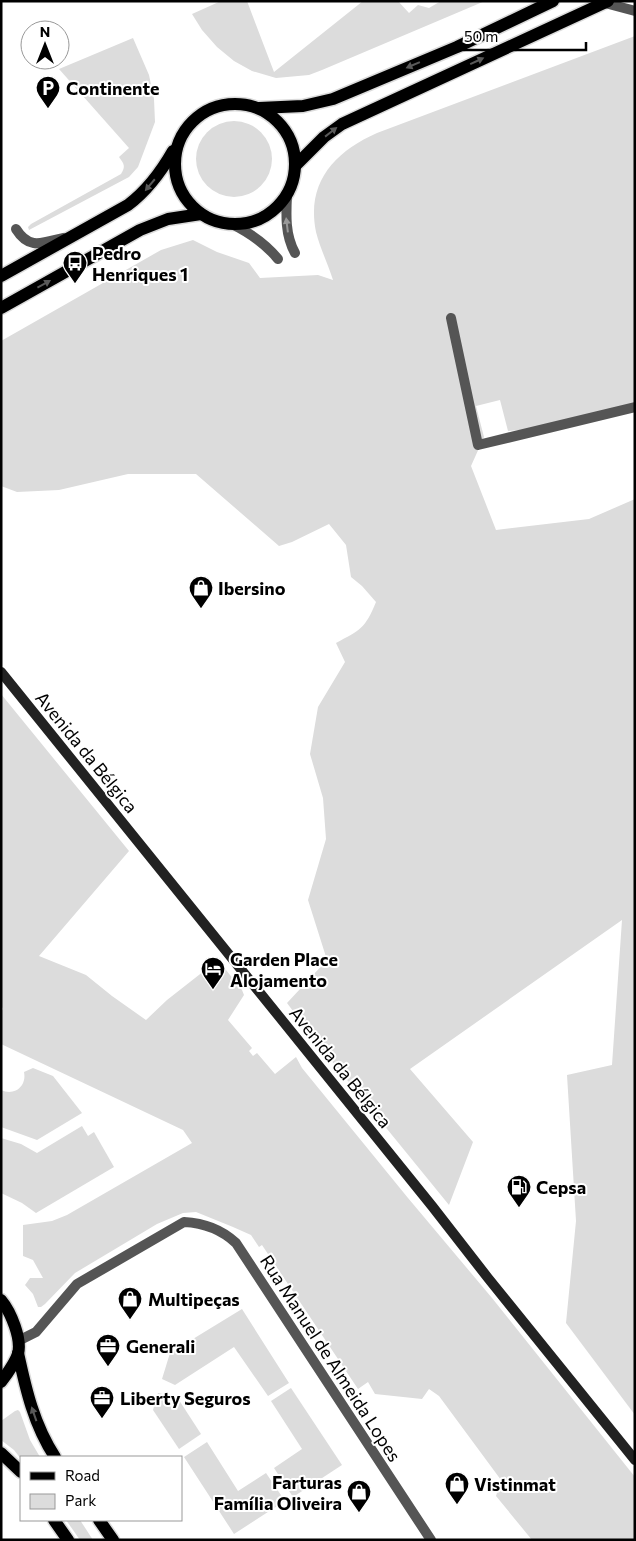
<svg xmlns="http://www.w3.org/2000/svg" width="636" height="1541" font-family="Commissioner,sans-serif">
  <rect width="100%" height="100%" fill="#fff"/>
  <g fill="#dcdcdc">
    <polygon points="221,1 247,1 274,72 363,1 398,1 409,13 418,5 429,8 441,1 485,1 322,70 309,75 276,78 252,71 234,61 217,47 202,30 192,14"/>
    <path d="M635,36V403L531,429L508,431L500,400L476,406L484,437L471,466L496,530L589,519L635,499V1415L566,1323L576,1221L567,1075L612,1065L622,920L410,1069L473,1142L449,1205L317,1043L287,1003L327,960L308,900L326,839L323,798L310,754L318,707L345,662L336,643C360,630 365,629 376,602L362,586L351,577L346,545L329,524L292,542L279,546L196,474H128L59,490L17,492L1,486V341L161,250L193,240L217,252L249,263L260,278L318,275L333,280C328,264 320,248 316,232C306,183 334,152 377,133Z"/>
    <path d="M133,38L149,75L154,99L155,122L138,167L129,177L29,230L28,227L31,224L121,174C126,166 124,164 119,157L129,148L59,69Z"/>
    <circle cx="234" cy="159" r="38"/>
    <polygon points="1,694 129,851 39,956 86,975 112,996 146,1020 167,1000 218,960 242,990 244,995 228,1020 252,1048 249,1051 253,1056 257,1053 275,1074 296,1057 302,1068 408,1198 492,1298 635,1477 635,1540 532,1540 496,1496 501,1480 439,1396 429,1389 422,1399 375,1394 368,1382 358,1389 262,1245 259,1247 251,1235 233,1227 196,1212 183,1213 157,1224 75,1273 45,1304 41,1307 38,1307 33,1294 25,1285 30,1278 43,1278 33,1260 23,1256 23,1225 52,1221 67,1215 192,1143 183,1130 1,1044 1,1012 3,1009 1,1005"/>
    <path d="M33,1068L53,1076L82,1113L37,1140L1,1127V1090C14,1096 27,1087 24,1072Z"/>
    <polygon points="82,1126 88,1136 94,1132 114,1167 36,1213 22,1203 1,1193 1,1138 21,1144 37,1153"/>
    <polygon points="242,1309 289,1383 268,1396 234,1347 175,1385 162,1379 170,1353"/>
    <polygon points="291,1388 342,1465 293,1497 274,1468 302,1449 271,1401"/>
    <polygon points="158,1393 177,1397 201,1434 179,1449 153,1410"/>
    <polygon points="18,1410 20,1412 30,1440 40,1457 21,1457 21,1459 14,1450 1,1440 1,1421 15,1411"/>
    <polygon points="207,1442 238,1491 266,1473 285,1501 234,1534 184,1457"/>
    <polygon points="66,1520 80,1520 93,1540 80,1540"/>
  </g>
  <g fill="none" stroke-linecap="round" stroke-linejoin="round">
    <defs>
      <g id="primary">
        <circle cx="235" cy="164" r="60"/>
        <polyline points="259,108 303,106 333,99 457,47 553,1"/>
        <polyline points="296,165 324,137 342,124 608,1"/>
        <path d="M1,276L128,205C148,190 161,172 173,151"/>
        <polyline points="1,308 140,230 168,219 201,214"/>
        <path d="M1,1300C11,1312 22,1339 18,1354C15,1363 7,1374 1,1382"/>
        <path d="M18,1353C26,1390 34,1425 55,1457"/>
        <polyline points="1,1453 21,1472"/>
        <polyline points="54,1520 68,1540"/>
        <polyline points="99,1520 113,1540"/>
      </g>
    </defs>
    <use href="#primary" stroke="#dbdbdb" stroke-width="15"/>
    <g stroke="#555" stroke-width="10">
      <polyline points="605,3 635,11"/>
      <path d="M287,195C286,215 285,235 295,253"/>
      <path d="M232,224C250,233 265,243 278,259"/>
      <path d="M16,229C29,250 42,243 63,238"/>
      <polyline points="451,318 478,445 635,407"/>
      <path d="M18,1341L36,1332L77,1284L184,1222C205,1223 221,1229 236,1243L431,1540"/>
    </g>
    <polyline stroke="#222" stroke-width="10" points="1,672 432,1206 488,1278 635,1460"/>
    <use href="#primary" stroke="#000" stroke-width="12"/>
  </g>
  <defs><path id="oneway-solid" d="M-6-.8H1V-3.2L6.5 0L1 3.2V.8H-6Z" transform="scale(1.25)"/></defs>
  <g fill="#595959">
    <use href="#oneway-solid" transform="translate(477 61) rotate(-25)"/>
    <use href="#oneway-solid" transform="translate(413 65) rotate(157)"/>
    <use href="#oneway-solid" transform="translate(331 132) rotate(-38)"/>
    <use href="#oneway-solid" transform="translate(150 185) rotate(130)"/>
    <use href="#oneway-solid" transform="translate(44 284) rotate(-29)"/>
    <use href="#oneway-solid" transform="translate(34 1414) rotate(-109)"/>
  </g>
  <use fill="#999" href="#oneway-solid" transform="translate(287 225) rotate(-97)"/>
  <defs>
    <symbol id="parking-pin" viewBox="-11 -11 22 30"><path d="M0 17L-7.5 6A9.5 9.5 0 1 1 7.5 6Z" fill="#000" stroke="#fff"/><path d="M-3.5-5.5H1a3.5 3.5 0 0 1 0 7H-1V5.5H-3.5ZM-1-3.4V-.6H.8a1.4 1.4 0 0 0 0-2.8Z" fill="#fff"/></symbol>
    <symbol id="bus-pin" viewBox="-11 -11 22 30"><path d="M0 17L-7.5 6A9.5 9.5 0 1 1 7.5 6Z" fill="#000" stroke="#fff"/><path d="M-5-6H5V4H4V6H2V4H-2V6H-4V4H-5ZM-3.5-4V0h7V-4ZM-3.5 1.2v1.5H-2V1.2ZM2 1.2v1.5H3.5V1.2Z" fill="#fff"/></symbol>
    <symbol id="shop-pin" viewBox="-11 -11 22 30"><path d="M0 17L-7.5 6A9.5 9.5 0 1 1 7.5 6Z" fill="#000" stroke="#fff"/><path d="M-5-2.5h2.3a2.7 3.5 0 0 1 5.4 0H5L5.5 6h-11ZM-1.5-2.5h3a1.5 2.3 0 0 0-3 0Z" fill="#fff"/></symbol>
    <symbol id="hotel-pin" viewBox="-11 -11 22 30"><path d="M0 17L-7.5 6A9.5 9.5 0 1 1 7.5 6Z" fill="#000" stroke="#fff"/><path d="M-6-4.5h1.5V1H6V5H4.5V3h-9V5H-6ZM-4 0a1.8 1.8 0 1 1 3.6 0ZM.5 0V-2.5h3Q6-2.5 6 0Z" fill="#fff"/></symbol>
    <symbol id="fuel-pin" viewBox="-11 -11 22 30"><path d="M0 17L-7.5 6A9.5 9.5 0 1 1 7.5 6Z" fill="#000" stroke="#fff"/><path d="M-5.5-6h7V0h2V4h1.3V-2.5L3-4.5l.8-.8L6-3V5H2.5V1h-1V6h-7ZM-4.2-4.7v3.2H.2V-4.7Z" fill="#fff"/></symbol>
    <symbol id="office-pin" viewBox="-11 -11 22 30"><path d="M0 17L-7.5 6A9.5 9.5 0 1 1 7.5 6Z" fill="#000" stroke="#fff"/><path d="M-6-3h4V-5.5h4V-3h4V5H-6ZM-1-4.5V-3h2v-1.5ZM-6 0V1H6V0Z" fill="#fff"/></symbol>
  </defs>
  <g fill-rule="evenodd">
    <use href="#parking-pin" x="34" y="74" width="28" height="38"/>
    <use href="#bus-pin" x="61" y="249" width="28" height="38"/>
    <use href="#shop-pin" x="187" y="574" width="28" height="38"/>
    <use href="#hotel-pin" x="199" y="955" width="28" height="38"/>
    <use href="#fuel-pin" x="505" y="1173" width="28" height="38"/>
    <use href="#shop-pin" x="116" y="1285" width="28" height="38"/>
    <use href="#office-pin" x="94" y="1332" width="28" height="38"/>
    <use href="#office-pin" x="88" y="1384" width="28" height="38"/>
    <use href="#shop-pin" x="443" y="1470" width="28" height="38"/>
    <use href="#shop-pin" x="345" y="1478" width="28" height="38"/>
  </g>
  <g text-anchor="middle" dominant-baseline="central" stroke-width="4" stroke-linejoin="round" paint-order="stroke">
    <g font-size="18" font-weight="bold" fill="#000" stroke="#fff" text-anchor="start">
      <text x="66" y="88">Continente</text>
      <text x="92" y="253">Pedro<tspan x="92" dy="21">Henriques 1</tspan></text>
      <text x="218" y="588">Ibersino</text>
      <text x="230" y="959">Garden Place<tspan x="230" dy="21">Alojamento</tspan></text>
      <text x="536" y="1187">Cepsa</text>
      <text x="148" y="1299">Multipeças</text>
      <text x="126" y="1346">Generali</text>
      <text x="120" y="1398">Liberty Seguros</text>
      <text x="342" y="1482" text-anchor="end">Farturas<tspan x="342" dy="21">Família Oliveira</tspan></text>
      <text x="474" y="1484">Vistinmat</text>
    </g>
    <g font-size="18" fill="#000" stroke="#fff">
      <text transform="translate(87 752) rotate(51)">Avenida da Bélgica</text>
      <text transform="translate(341 1067) rotate(51)">Avenida da Bélgica</text>
      <text transform="translate(331 1358) rotate(57)">Rua Manuel de Almeida Lopes</text>
    </g>
  </g>
  <rect width="636" height="1541" fill="none" stroke="#000000" stroke-width="5"/>
  <rect x="20" y="1456" width="162" height="65" fill="#ffffff" stroke="#999999"/>
  <rect x="30" y="1472" width="25" height="8" fill="#000000" stroke="#999999"/>
  <text x="65" y="1481" font-size="15" fill="#000000">Road</text>
  <rect x="30" y="1494" width="25" height="15" fill="#dcdcdc" stroke="#999999"/>
  <text x="65" y="1506" font-size="15" fill="#000000">Park</text>
  <g transform="translate(45 45)"><circle r="24" fill="#ffffff" stroke="#999999"/>
  <path d="M0-4L9 19L0 12L-9 19Z" fill="#000000"/>
  <text y="-8" font-size="14" font-weight="bold" text-anchor="middle" fill="#000000">N</text>
  </g>
  <path d="M456 42v8h130v-8" fill="none" stroke="#000000" stroke-width="2.5"/>
  <text x="464" y="42" font-size="15" fill="#000000" stroke="#ffffff" stroke-width="4" paint-order="stroke">50 m</text>
</svg>
